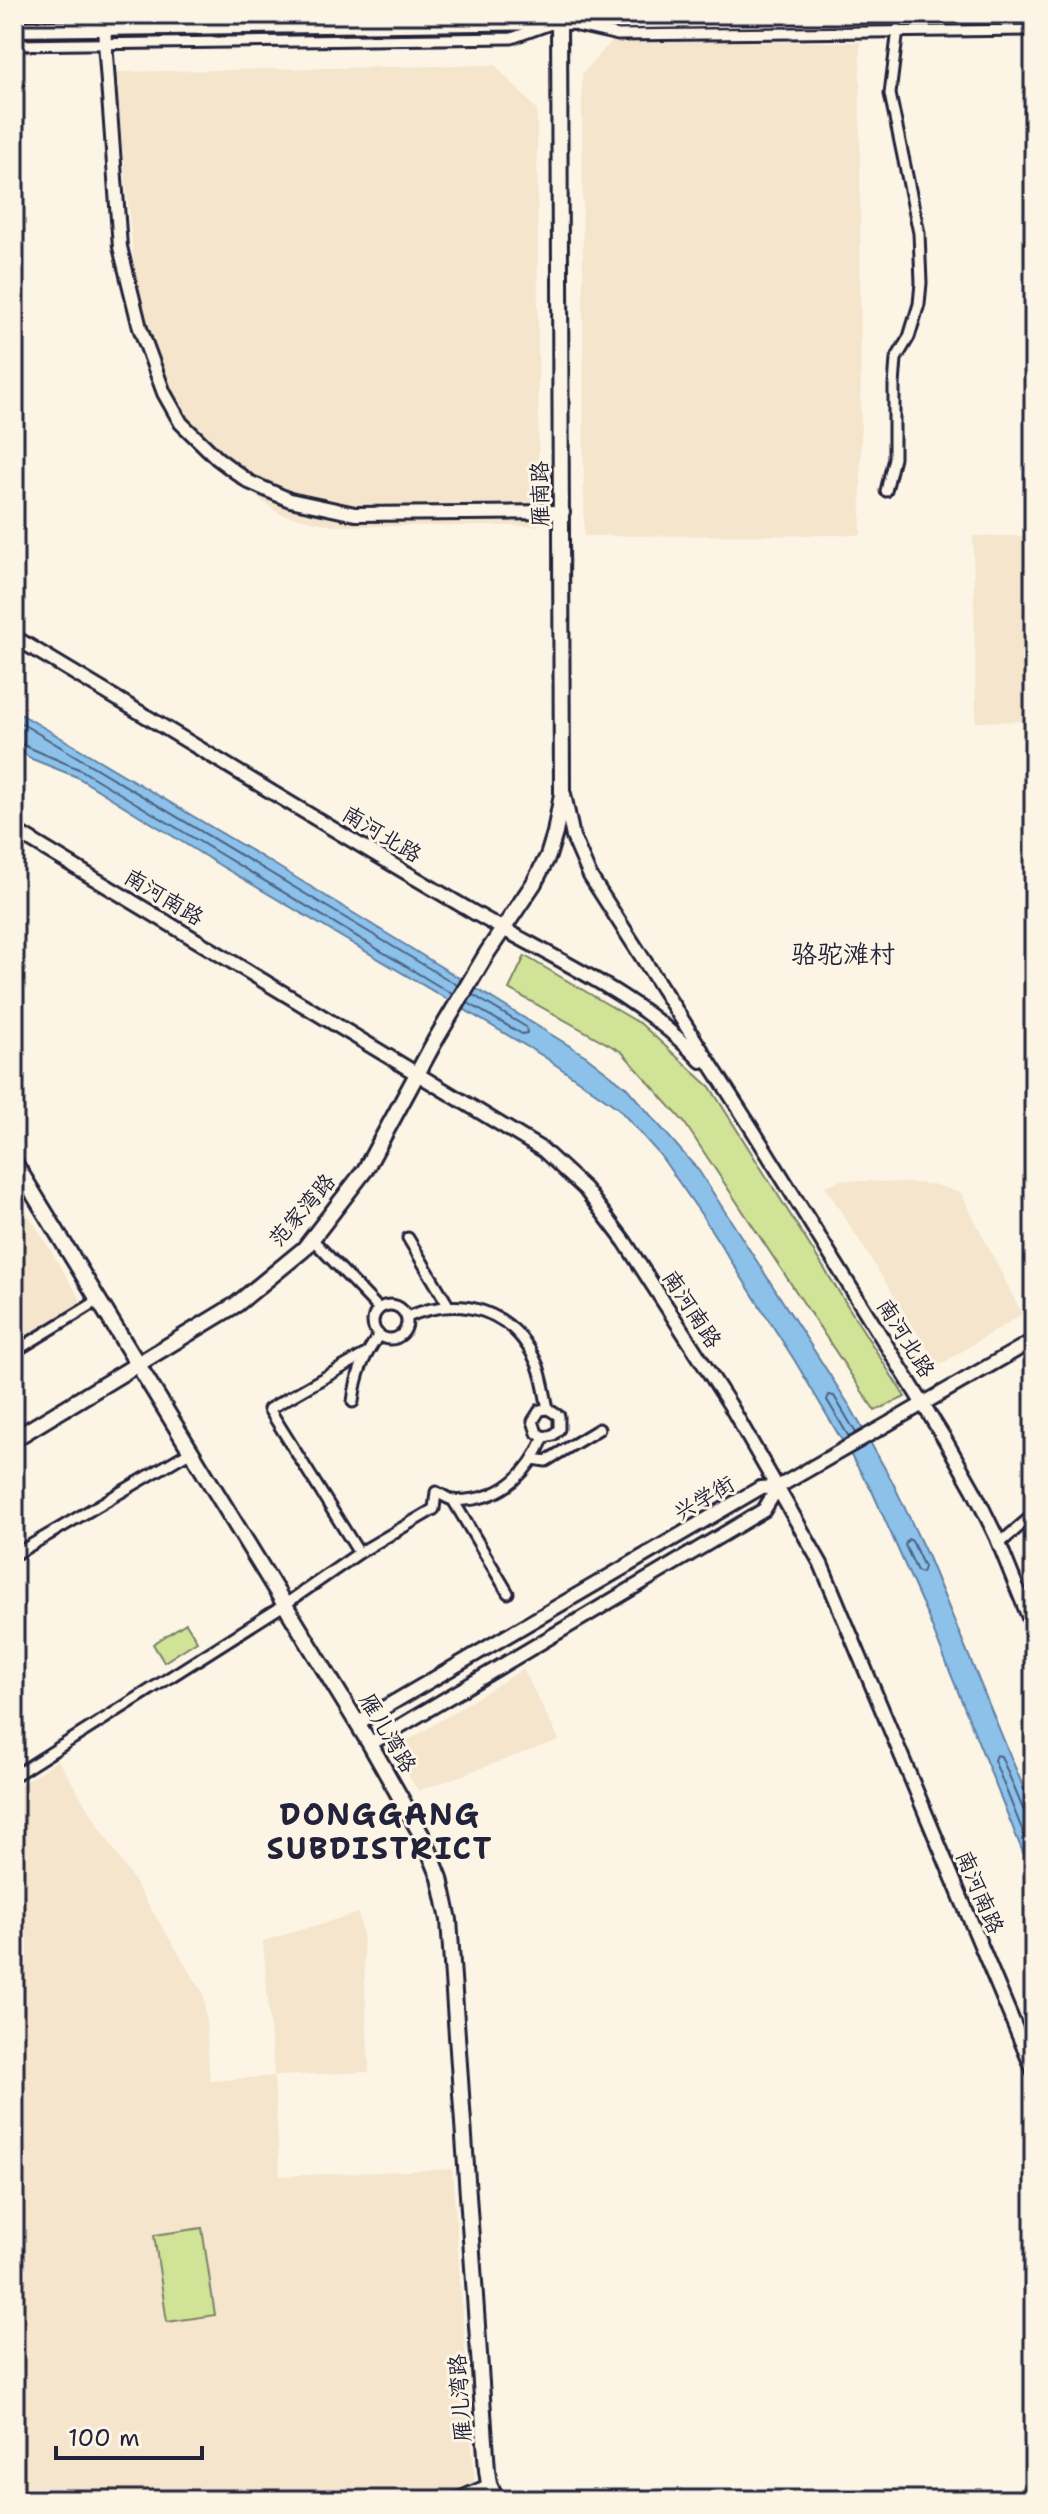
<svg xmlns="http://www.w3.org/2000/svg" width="1048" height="2514" font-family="'Shantell Sans','LXGW WenKai TC',sans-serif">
  <rect width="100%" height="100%" fill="#fcf5e5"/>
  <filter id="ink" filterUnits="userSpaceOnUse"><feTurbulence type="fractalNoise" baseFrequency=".0125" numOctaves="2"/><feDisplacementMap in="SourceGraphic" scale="16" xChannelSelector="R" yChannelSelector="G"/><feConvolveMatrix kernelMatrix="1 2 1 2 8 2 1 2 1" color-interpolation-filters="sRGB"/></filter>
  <g filter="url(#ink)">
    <g fill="#f4e5cc">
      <polygon points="611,42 860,42 861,535 584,536 582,74"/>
      <polygon points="495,65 537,110 539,526 335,526 280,514 217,468 170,407 141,334 115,72"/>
      <polygon points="973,536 1034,536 1034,721 976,722"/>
      <polygon points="841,1180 932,1184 961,1193 1022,1314 938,1366 825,1186"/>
      <polygon points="14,1191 90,1315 14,1361"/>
      <polygon points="523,1669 559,1740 418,1791 393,1750"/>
      <polygon points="58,1760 204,1994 210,2081 274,2076 263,1941 358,1913 363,1936 369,2072 274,2076 280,2176 452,2169 475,2488 447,2500 14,2500 14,1789"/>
    </g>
    <g fill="#d1e397" stroke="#7a8269" stroke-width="2">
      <polygon points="525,956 641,1024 710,1087 905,1397 875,1411 684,1122 622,1052 509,989"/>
      <polygon points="186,1623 197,1641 164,1662 153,1644"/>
      <polygon points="202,2228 215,2315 167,2322 154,2235"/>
    </g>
    <polygon fill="#8cc1ea" stroke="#6281a4" stroke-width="2" points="14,710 277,866 586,1056 626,1087 699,1171 851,1408 893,1483 927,1555 1034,1813 1034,1880 925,1610 873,1493 795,1361 701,1214 660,1155 618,1108 543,1056 221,866 77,777 32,759 14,747"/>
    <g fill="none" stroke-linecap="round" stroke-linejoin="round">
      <g stroke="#4c6281" stroke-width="2">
        <polyline points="14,719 457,985"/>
        <polyline points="14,741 81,770 452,994"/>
        <polyline points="468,1003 522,1034 527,1033 526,1027 473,995"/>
        <polyline points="849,1437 827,1400 829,1395 834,1396 856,1433"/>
        <polygon points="908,1539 912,1541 924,1567 922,1573 917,1571 905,1545"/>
        <polyline points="1034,1813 1023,1809 1001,1756 996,1755 994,1760 1034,1859"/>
      </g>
      <defs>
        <g id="minor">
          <polyline points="578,26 618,35 1034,30"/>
          <polyline points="14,45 512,38 548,25"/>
          <polyline points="886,491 894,458 894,385 896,359 909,337 919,304 921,283 919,233 890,94 898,29"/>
          <polyline points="408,1238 448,1305"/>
          <polyline points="312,1239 379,1309"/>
          <circle cx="390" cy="1322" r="17"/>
          <path d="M407,1317C461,1294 514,1309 538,1366C543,1379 545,1395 548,1409"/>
          <polyline points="14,1352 99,1300"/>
          <path d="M353,1402C356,1375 363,1357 379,1335"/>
          <polyline points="533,1459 546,1461 599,1429"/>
          <polyline points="453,1500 508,1593"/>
          <polyline points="999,1544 1034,1514"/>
          <polyline points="359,1553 269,1409 364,1355"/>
          <polyline points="14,1555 191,1451"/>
          <path d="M14,1776L284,1605L359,1553L434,1509L436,1492C441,1494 448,1499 453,1500C458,1501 462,1500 466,1500C505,1497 530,1471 544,1437L553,1435L559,1429V1416L548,1409L540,1410L533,1421L537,1433L544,1437"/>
          <polyline points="453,2500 489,2484"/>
        </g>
        <g id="tertiary">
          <polyline points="103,14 120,247 140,328 164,393 181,423 217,458 249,482 290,500 355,514 563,512"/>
          <path d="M14,637C167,728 319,822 473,912C550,957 640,994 701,1061"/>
          <polyline points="564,794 573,837 590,876 754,1132 944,1438 974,1491 996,1536 1034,1630"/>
          <polyline points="14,830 543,1150 585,1189 625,1242 730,1405 821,1564 1034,2072"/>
          <polyline points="358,1723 760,1488 778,1487"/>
          <polyline points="370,1744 764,1510 778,1487 1034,1340"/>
        </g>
        <g id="secondary">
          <polyline points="14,29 1034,16"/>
          <polyline points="14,1162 370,1744 426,1843 440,1878 449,1920 487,2470 489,2484 496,2500"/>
          <polyline points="14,1439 237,1304 304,1249 365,1170 436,1039 487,953 534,883 548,856 555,833 562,794 559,14"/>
        </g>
      </defs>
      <use href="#minor" stroke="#22223b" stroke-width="15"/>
      <use href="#tertiary" stroke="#22223b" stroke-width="18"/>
      <use href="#secondary" stroke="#22223b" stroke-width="20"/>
      <use href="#minor" stroke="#fcf5e5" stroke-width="9"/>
      <use href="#tertiary" stroke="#fcf5e5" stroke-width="12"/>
      <use href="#secondary" stroke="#fcf5e5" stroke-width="14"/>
    </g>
  </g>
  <g text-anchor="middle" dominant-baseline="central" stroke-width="6" stroke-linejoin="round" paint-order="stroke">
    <g font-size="22" fill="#22223b" stroke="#fcf5e5">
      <text transform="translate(540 494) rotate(-91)">雁南路</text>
      <text transform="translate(382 834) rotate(31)">南河北路</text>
      <text transform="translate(164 897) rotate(31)">南河南路</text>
      <text transform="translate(302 1210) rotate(-49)">范家湾路</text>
      <text transform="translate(692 1309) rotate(57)">南河南路</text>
      <text transform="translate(906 1338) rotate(58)">南河北路</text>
      <text transform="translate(704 1498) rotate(-30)">兴学街</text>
      <text transform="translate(388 1733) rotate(59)">雁儿湾路</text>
      <text transform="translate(980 1892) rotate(67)">南河南路</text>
      <text transform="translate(460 2398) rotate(-94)">雁儿湾路</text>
    </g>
    <g font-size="26" fill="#22223b" stroke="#fcf5e5">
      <text x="843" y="953">骆驼滩村</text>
    </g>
    <g font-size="30" font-weight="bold" letter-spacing="2" fill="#22223b" stroke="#fcf5e5">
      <text x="380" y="1814">DONGGANG<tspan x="380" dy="34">SUBDISTRICT</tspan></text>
    </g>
  </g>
  <rect width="1048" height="2514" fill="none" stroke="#fcf5e5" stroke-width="48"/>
  <rect x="24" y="24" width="1000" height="2466" fill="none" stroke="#22223b" stroke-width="3" filter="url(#ink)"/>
  <path d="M56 2446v12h146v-12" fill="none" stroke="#22223b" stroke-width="4"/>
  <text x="68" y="2446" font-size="24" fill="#22223b" stroke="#fcf5e5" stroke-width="6" paint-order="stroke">100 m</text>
</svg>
